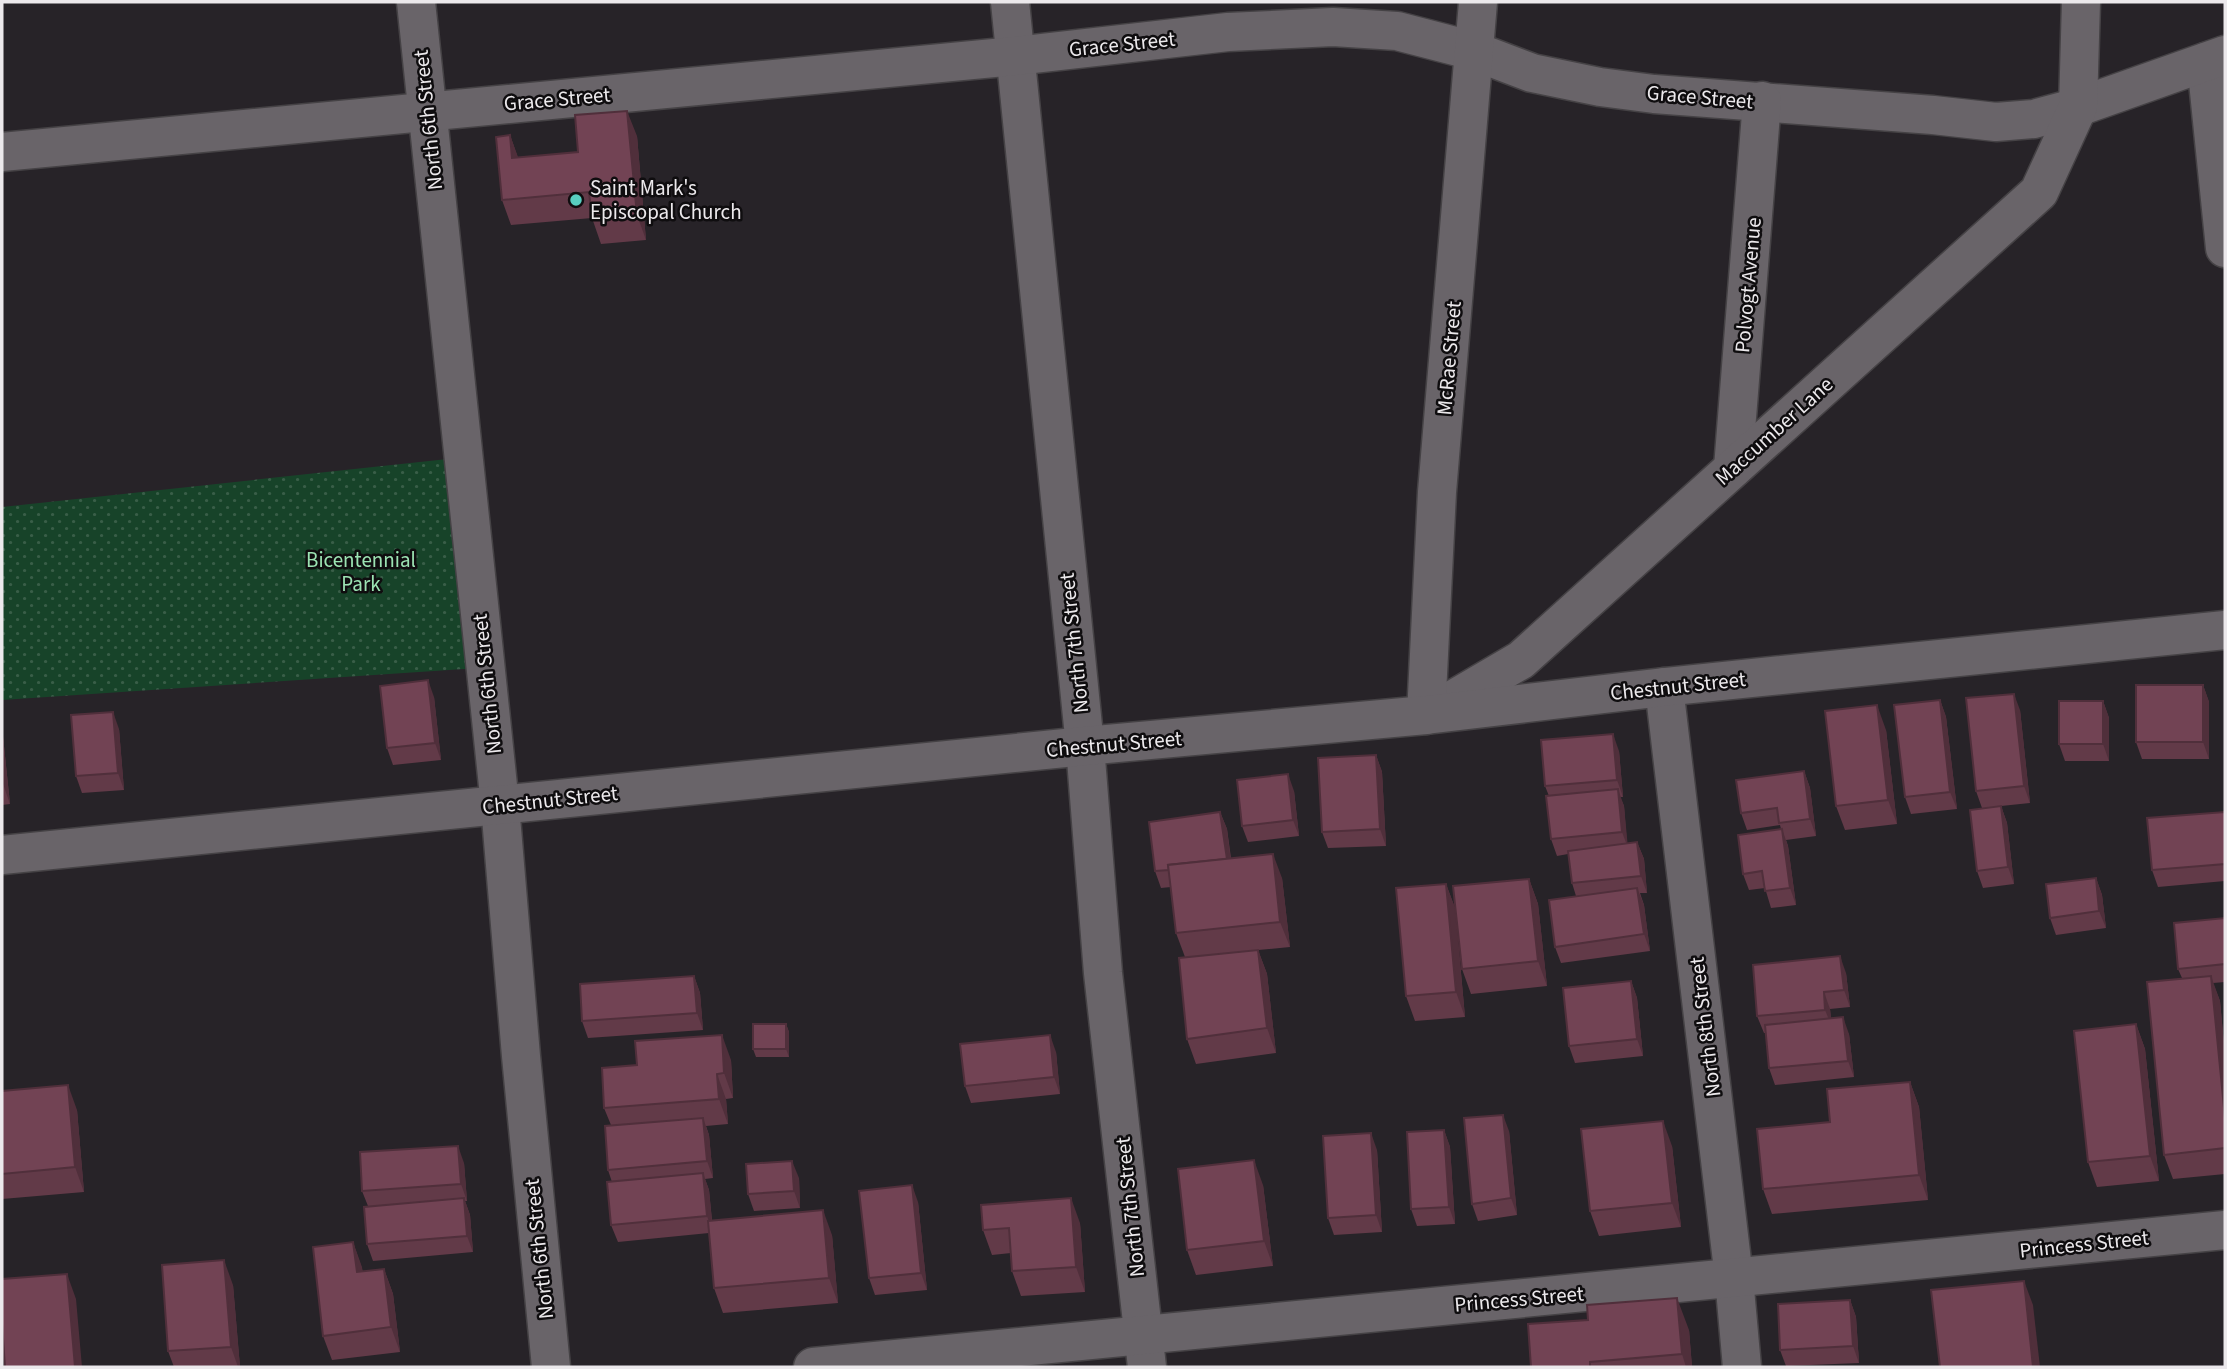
<svg xmlns="http://www.w3.org/2000/svg" width="2227" height="1369" font-family="'Source Sans 3',sans-serif">
  <defs>
    <pattern id="grass-dots" width="8" height="8" patternUnits="userSpaceOnUse" patternTransform="scale(1.75)"><rect width="8" height="8" fill="#174329"/><path d="M2 2h.1M6 6h.1" fill="none" stroke="#395e48" stroke-width="1.8" stroke-linecap="round"/></pattern>
  </defs>
  <rect width="100%" height="100%" fill="#272328"/>
  <polygon fill="url(#grass-dots)" points="457,458 479,668 2,700 2,507"/>
  <g fill="none" stroke-linecap="round" stroke-linejoin="round">
    <defs>
      <g id="minor">
        <polyline points="416,2 500,805 521,1056 551,1367"/>
        <polyline points="1010,2 1085,746 1103,973 1147,1367"/>
        <polyline points="2206,62 2225,248"/>
        <polyline points="2,152 1015,56 1228,32 1333,27 1397,31 1474,51 1532,73 1600,87 1654,94 1933,115 1996,122 2034,119 2078,107 2225,55"/>
        <polyline points="1733,468 1762,101"/>
        <polyline points="1664,687 1734,1278 1742,1367"/>
        <polyline points="1439,708 1521,660 2039,192 2078,107 2081,2"/>
        <polyline points="1426,715 1437,492 1478,2"/>
        <polyline points="2,855 1085,746 1426,715 1664,687 2225,630"/>
        <polyline points="813,1367 2225,1230"/>
      </g>
    </defs>
    <use href="#minor" stroke="#454245" stroke-width="41"/>
    <use href="#minor" stroke="#696469" stroke-width="38"/>
  </g>
  <g fill="#623a48">
    <polygon points="510,135 518,158 578,152 637,136 646,240 601,244 592,218 511,225 502,200"/>
    <polygon points="2203,685 2209,702 2209,759 2142,759 2136,742"/>
    <polygon points="434,697 441,760 393,765 387,748"/>
    <polygon points="1940,700 1946,717 1957,809 1911,814 1905,797"/>
    <polygon points="2103,701 2109,718 2109,761 2065,761 2059,744"/>
    <polygon points="2020,710 2030,803 2001,806 2007,823 2014,884 1983,888 1977,871 1982,808 1976,791"/>
    <polygon points="2,727 10,804 2,805"/>
    <polygon points="119,729 124,790 82,793 76,776"/>
    <polygon points="1886,730 1897,824 1845,830 1836,806"/>
    <polygon points="1619,751 1623,797 1620,797 1624,806 1627,844 1637,842 1644,859 1647,893 1640,893 1644,905 1650,951 1561,963 1555,947 1576,896 1572,883 1568,854 1557,856 1551,839 1549,796 1545,786"/>
    <polygon points="1376,755 1382,772 1386,846 1328,848 1322,832"/>
    <polygon points="1804,771 1810,788 1816,836 1786,840 1788,846 1796,905 1771,908 1765,888 1749,890 1743,874 1781,829 1780,825 1747,830 1741,813"/>
    <polygon points="1294,791 1299,836 1248,842 1242,826"/>
    <polygon points="1220,812 1227,829 1231,858 1282,878 1290,947 1258,950 1267,974 1276,1053 1196,1064 1187,1039 1185,957 1176,933 1171,887 1161,888 1155,871"/>
    <polygon points="2225,812 2225,881 2158,887 2152,870"/>
    <polygon points="2096,878 2102,895 2106,928 2056,935 2050,918"/>
    <polygon points="1529,879 1538,904 1547,986 1471,994 1462,969 1456,917 1465,1017 1415,1021 1406,996 1446,884 1455,908"/>
    <polygon points="2225,918 2225,982 2213,983 2220,1001 2225,1055 2225,1174 2173,1179 2164,1155 2182,978 2178,969"/>
    <polygon points="1846,973 1850,1007 1830,1009 1831,1019 1849,1034 1854,1077 1775,1085 1769,1068 1766,1033 1764,1033 1757,1016"/>
    <polygon points="694,976 700,993 703,1030 588,1038 582,1021"/>
    <polygon points="1631,981 1637,998 1643,1056 1575,1063 1569,1046"/>
    <polygon points="786,1024 789,1032 789,1057 756,1057 753,1049"/>
    <polygon points="2136,1024 2145,1049 2159,1181 2097,1187 2088,1162"/>
    <polygon points="1056,1052 1060,1094 971,1103 965,1086"/>
    <polygon points="731,1060 733,1098 726,1099 728,1124 706,1126 709,1135 713,1178 705,1179 709,1190 712,1220 832,1235 838,1303 723,1313 714,1288 709,1233 618,1242 611,1225 612,1182 608,1170 611,1125 604,1108"/>
    <polygon points="1910,1082 1919,1107 1928,1200 1772,1214 1763,1189 1830,1122"/>
    <polygon points="2,1091 77,1110 84,1192 2,1199"/>
    <polygon points="1444,1130 1450,1147 1455,1224 1417,1226 1411,1209"/>
    <polygon points="1509,1131 1517,1215 1478,1221 1472,1204"/>
    <polygon points="1672,1146 1681,1227 1599,1236 1590,1211"/>
    <polygon points="1377,1150 1382,1232 1334,1235 1328,1218"/>
    <polygon points="464,1163 467,1201 465,1201 470,1215 473,1252 373,1261 367,1244 368,1206 362,1191"/>
    <polygon points="799,1178 800,1208 754,1211 748,1194"/>
    <polygon points="1263,1185 1273,1266 1196,1275 1187,1250"/>
    <polygon points="918,1202 927,1290 875,1295 869,1278"/>
    <polygon points="1080,1223 1085,1292 1021,1296 1012,1271 1011,1253 992,1255 983,1230"/>
    <polygon points="353,1242 363,1272 384,1269 393,1294 400,1352 332,1360 323,1336"/>
    <polygon points="233,1285 240,1367 174,1367 168,1351"/>
    <polygon points="1850,1300 1856,1317 1859,1363 1786,1366 1780,1350"/>
    <polygon points="1689,1330 1692,1367 1531,1367"/>
  </g>
  <g fill="#502f3b">
    <polygon points="627,111 637,136 646,240 637,215"/>
    <polygon points="510,135 519,160 512,158"/>
    <polygon points="428,680 434,697 441,760 435,743"/>
    <polygon points="2203,685 2209,702 2209,759 2203,742"/>
    <polygon points="2014,694 2020,710 2030,803 2024,786"/>
    <polygon points="1940,700 1946,717 1957,809 1950,792"/>
    <polygon points="2103,701 2109,718 2109,761 2103,744"/>
    <polygon points="1877,705 1886,730 1897,824 1888,800"/>
    <polygon points="113,712 119,729 124,790 118,773"/>
    <polygon points="2,727 10,804 2,781"/>
    <polygon points="1613,734 1619,751 1623,797 1617,780"/>
    <polygon points="1376,755 1382,772 1386,846 1380,829"/>
    <polygon points="1804,771 1810,788 1816,836 1810,819"/>
    <polygon points="1288,774 1294,791 1299,836 1293,820"/>
    <polygon points="1618,789 1624,806 1628,848 1622,832"/>
    <polygon points="2001,806 2007,823 2014,884 2008,867"/>
    <polygon points="1220,812 1227,829 1233,879 1227,862"/>
    <polygon points="1782,829 1788,846 1796,905 1790,888"/>
    <polygon points="1637,842 1644,859 1647,893 1641,876"/>
    <polygon points="1273,854 1282,878 1290,947 1280,922"/>
    <polygon points="2096,878 2102,895 2106,928 2099,911"/>
    <polygon points="1529,879 1538,904 1547,986 1538,961"/>
    <polygon points="1446,884 1455,908 1465,1017 1456,992"/>
    <polygon points="1637,888 1644,905 1650,951 1644,934"/>
    <polygon points="1258,950 1267,974 1276,1053 1267,1028"/>
    <polygon points="1840,956 1846,973 1850,1007 1844,990"/>
    <polygon points="694,976 700,993 703,1030 697,1013"/>
    <polygon points="2211,976 2220,1001 2225,1055 2225,1118"/>
    <polygon points="1631,981 1637,998 1643,1056 1637,1039"/>
    <polygon points="1824,992 1830,1009 1832,1027 1825,1010"/>
    <polygon points="1843,1017 1849,1034 1854,1077 1848,1061"/>
    <polygon points="786,1024 789,1032 789,1057 786,1049"/>
    <polygon points="2136,1024 2145,1049 2159,1181 2150,1156"/>
    <polygon points="722,1035 731,1060 733,1098 724,1073"/>
    <polygon points="1050,1035 1056,1052 1060,1094 1054,1077"/>
    <polygon points="717,1074 726,1099 728,1124 719,1099"/>
    <polygon points="1910,1082 1919,1107 1928,1200 1919,1175"/>
    <polygon points="68,1085 77,1110 84,1192 75,1167"/>
    <polygon points="1503,1115 1509,1131 1517,1215 1511,1198"/>
    <polygon points="703,1118 709,1135 713,1178 707,1161"/>
    <polygon points="1663,1121 1672,1146 1681,1227 1672,1203"/>
    <polygon points="1444,1130 1450,1147 1455,1224 1449,1207"/>
    <polygon points="1371,1133 1377,1150 1382,1232 1376,1215"/>
    <polygon points="458,1146 464,1163 467,1201 461,1184"/>
    <polygon points="1254,1160 1263,1185 1273,1266 1264,1241"/>
    <polygon points="792,1161 799,1178 800,1208 794,1191"/>
    <polygon points="703,1173 709,1190 713,1233 707,1216"/>
    <polygon points="912,1185 918,1202 927,1290 921,1273"/>
    <polygon points="464,1198 470,1215 473,1252 467,1236"/>
    <polygon points="1071,1198 1080,1223 1085,1292 1076,1267"/>
    <polygon points="823,1210 832,1235 838,1303 829,1278"/>
    <polygon points="353,1242 362,1267 366,1297 357,1272"/>
    <polygon points="224,1260 233,1285 240,1367 238,1367 231,1347"/>
    <polygon points="384,1269 393,1294 400,1352 391,1327"/>
    <polygon points="67,1274 76,1299 82,1367 75,1367"/>
    <polygon points="2024,1281 2033,1305 2040,1367 2033,1367"/>
    <polygon points="1677,1298 1689,1330 1692,1367 1686,1367 1682,1354"/>
    <polygon points="1850,1300 1856,1317 1859,1363 1853,1346"/>
  </g>
  <g fill="#724354" stroke="#502f3b" stroke-width="2">
    <polygon points="627,111 637,215 592,219 589,192 502,200 496,137 510,135 512,158 578,152 575,115"/>
    <polygon points="428,680 435,743 387,748 380,686"/>
    <rect x="2136" y="685" width="67" height="57"/>
    <polygon points="2014,694 2024,786 1976,791 1966,698"/>
    <polygon points="1940,700 1950,792 1905,797 1894,705"/>
    <rect x="2059" y="701" width="44" height="43"/>
    <polygon points="1877,705 1888,800 1836,806 1825,711"/>
    <polygon points="113,712 118,773 76,776 71,715"/>
    <polygon points="1613,734 1617,780 1545,786 1541,740"/>
    <polygon points="1376,755 1380,829 1322,832 1318,758"/>
    <polygon points="1804,771 1810,819 1779,823 1777,808 1741,813 1736,780"/>
    <polygon points="1288,774 1293,820 1242,826 1237,780"/>
    <polygon points="1618,789 1622,832 1551,839 1546,796"/>
    <polygon points="2001,806 2008,867 1977,871 1970,810"/>
    <polygon points="1220,812 1227,859 1168,865 1169,870 1155,871 1149,822"/>
    <polygon points="2225,812 2225,864 2152,870 2147,818"/>
    <polygon points="1782,829 1790,888 1765,891 1762,871 1743,874 1738,835"/>
    <polygon points="1637,842 1641,876 1572,883 1568,851"/>
    <polygon points="1273,854 1280,922 1176,933 1168,865"/>
    <polygon points="2096,878 2099,911 2050,918 2046,884"/>
    <polygon points="1529,879 1538,961 1462,969 1453,886"/>
    <polygon points="1446,884 1456,992 1406,996 1396,888"/>
    <polygon points="1637,888 1644,934 1555,947 1549,900"/>
    <polygon points="2225,918 2225,964 2178,969 2174,923"/>
    <polygon points="1258,950 1267,1028 1187,1039 1179,958"/>
    <polygon points="1840,956 1844,990 1824,992 1825,1010 1757,1016 1753,965"/>
    <polygon points="694,976 697,1013 582,1021 580,984"/>
    <polygon points="2211,976 2225,1118 2225,1148 2164,1155 2147,982"/>
    <polygon points="1631,981 1637,1039 1569,1046 1563,988"/>
    <polygon points="1843,1017 1848,1061 1769,1068 1765,1025"/>
    <rect x="753" y="1024" width="33" height="25"/>
    <polygon points="2136,1024 2150,1156 2088,1162 2074,1031"/>
    <polygon points="722,1035 724,1073 717,1074 719,1099 604,1108 602,1068 637,1065 635,1041"/>
    <polygon points="1050,1035 1054,1077 965,1086 960,1044"/>
    <polygon points="1910,1082 1919,1175 1763,1189 1757,1129 1830,1122 1827,1089"/>
    <polygon points="68,1085 75,1167 2,1174 2,1091"/>
    <polygon points="1503,1115 1511,1198 1472,1204 1464,1118"/>
    <polygon points="703,1118 707,1161 608,1170 605,1126"/>
    <polygon points="1663,1121 1672,1203 1590,1211 1581,1129"/>
    <polygon points="1444,1130 1449,1207 1411,1209 1407,1132"/>
    <polygon points="1371,1133 1376,1215 1328,1218 1323,1136"/>
    <polygon points="458,1146 461,1184 362,1191 360,1152"/>
    <polygon points="1254,1160 1264,1241 1187,1250 1178,1169"/>
    <polygon points="792,1161 794,1191 748,1194 746,1164"/>
    <polygon points="703,1173 707,1216 611,1225 607,1182"/>
    <polygon points="912,1185 921,1273 869,1278 859,1191"/>
    <polygon points="464,1198 467,1236 367,1244 364,1207"/>
    <polygon points="1071,1198 1076,1267 1012,1271 1009,1228 983,1230 981,1205"/>
    <polygon points="823,1210 829,1278 714,1288 708,1221"/>
    <polygon points="353,1242 357,1272 384,1269 391,1327 323,1336 313,1247"/>
    <polygon points="224,1260 231,1347 168,1351 162,1265"/>
    <polygon points="67,1274 75,1367 5,1367 2,1324 2,1279"/>
    <polygon points="2024,1281 2033,1367 1940,1367 1931,1290"/>
    <polygon points="1677,1298 1682,1354 1590,1362 1590,1367 1531,1367 1528,1324 1588,1320 1587,1305"/>
    <polygon points="1850,1300 1853,1346 1780,1350 1778,1304"/>
  </g>
  <circle fill="#58cec0" stroke="#0f0d0f" stroke-width="2.5" cx="576" cy="200" r="7"/>
  <g text-anchor="middle" dominant-baseline="central" stroke-width="5" stroke-linejoin="round" paint-order="stroke">
    <g font-size="21" fill="#ece9ec" stroke="#0f0d0f">
      <text transform="translate(1122 44) rotate(-6)">Grace Street</text>
      <text transform="translate(1700 97) rotate(5)">Grace Street</text>
      <text transform="translate(557 99) rotate(-5)">Grace Street</text>
      <text transform="translate(428 120) rotate(-96)">North 6th Street</text>
      <text transform="translate(1748 285) rotate(-85)">Polvogt Avenue</text>
      <text transform="translate(1449 358) rotate(-85)">McRae Street</text>
      <text transform="translate(1774 431) rotate(-42)">Maccumber Lane</text>
      <text transform="translate(1074 643) rotate(-96)">North 7th Street</text>
      <text transform="translate(487 684) rotate(-96)">North 6th Street</text>
      <text transform="translate(1678 686) rotate(-6)">Chestnut Street</text>
      <text transform="translate(1114 744) rotate(-5)">Chestnut Street</text>
      <text transform="translate(550 800) rotate(-6)">Chestnut Street</text>
      <text transform="translate(1705 1027) rotate(-97)">North 8th Street</text>
      <text transform="translate(1130 1207) rotate(-96)">North 7th Street</text>
      <text transform="translate(2084 1244) rotate(-6)">Princess Street</text>
      <text transform="translate(539 1249) rotate(-96)">North 6th Street</text>
      <text transform="translate(1519 1299) rotate(-5)">Princess Street</text>
    </g>
    <g font-size="21" fill="#ece9ec" stroke="#0f0d0f" text-anchor="start">
      <text x="590" y="188">Saint Mark's<tspan x="590" dy="24">Episcopal Church</tspan></text>
    </g>
    <g font-size="21" fill="#9ce3b3" stroke="#0f0d0f">
      <text x="361" y="560">Bicentennial<tspan x="361" dy="24">Park</tspan></text>
    </g>
  </g>
  <rect width="2227" height="1369" fill="none" stroke="#ece9ec" stroke-width="7"/>
</svg>
